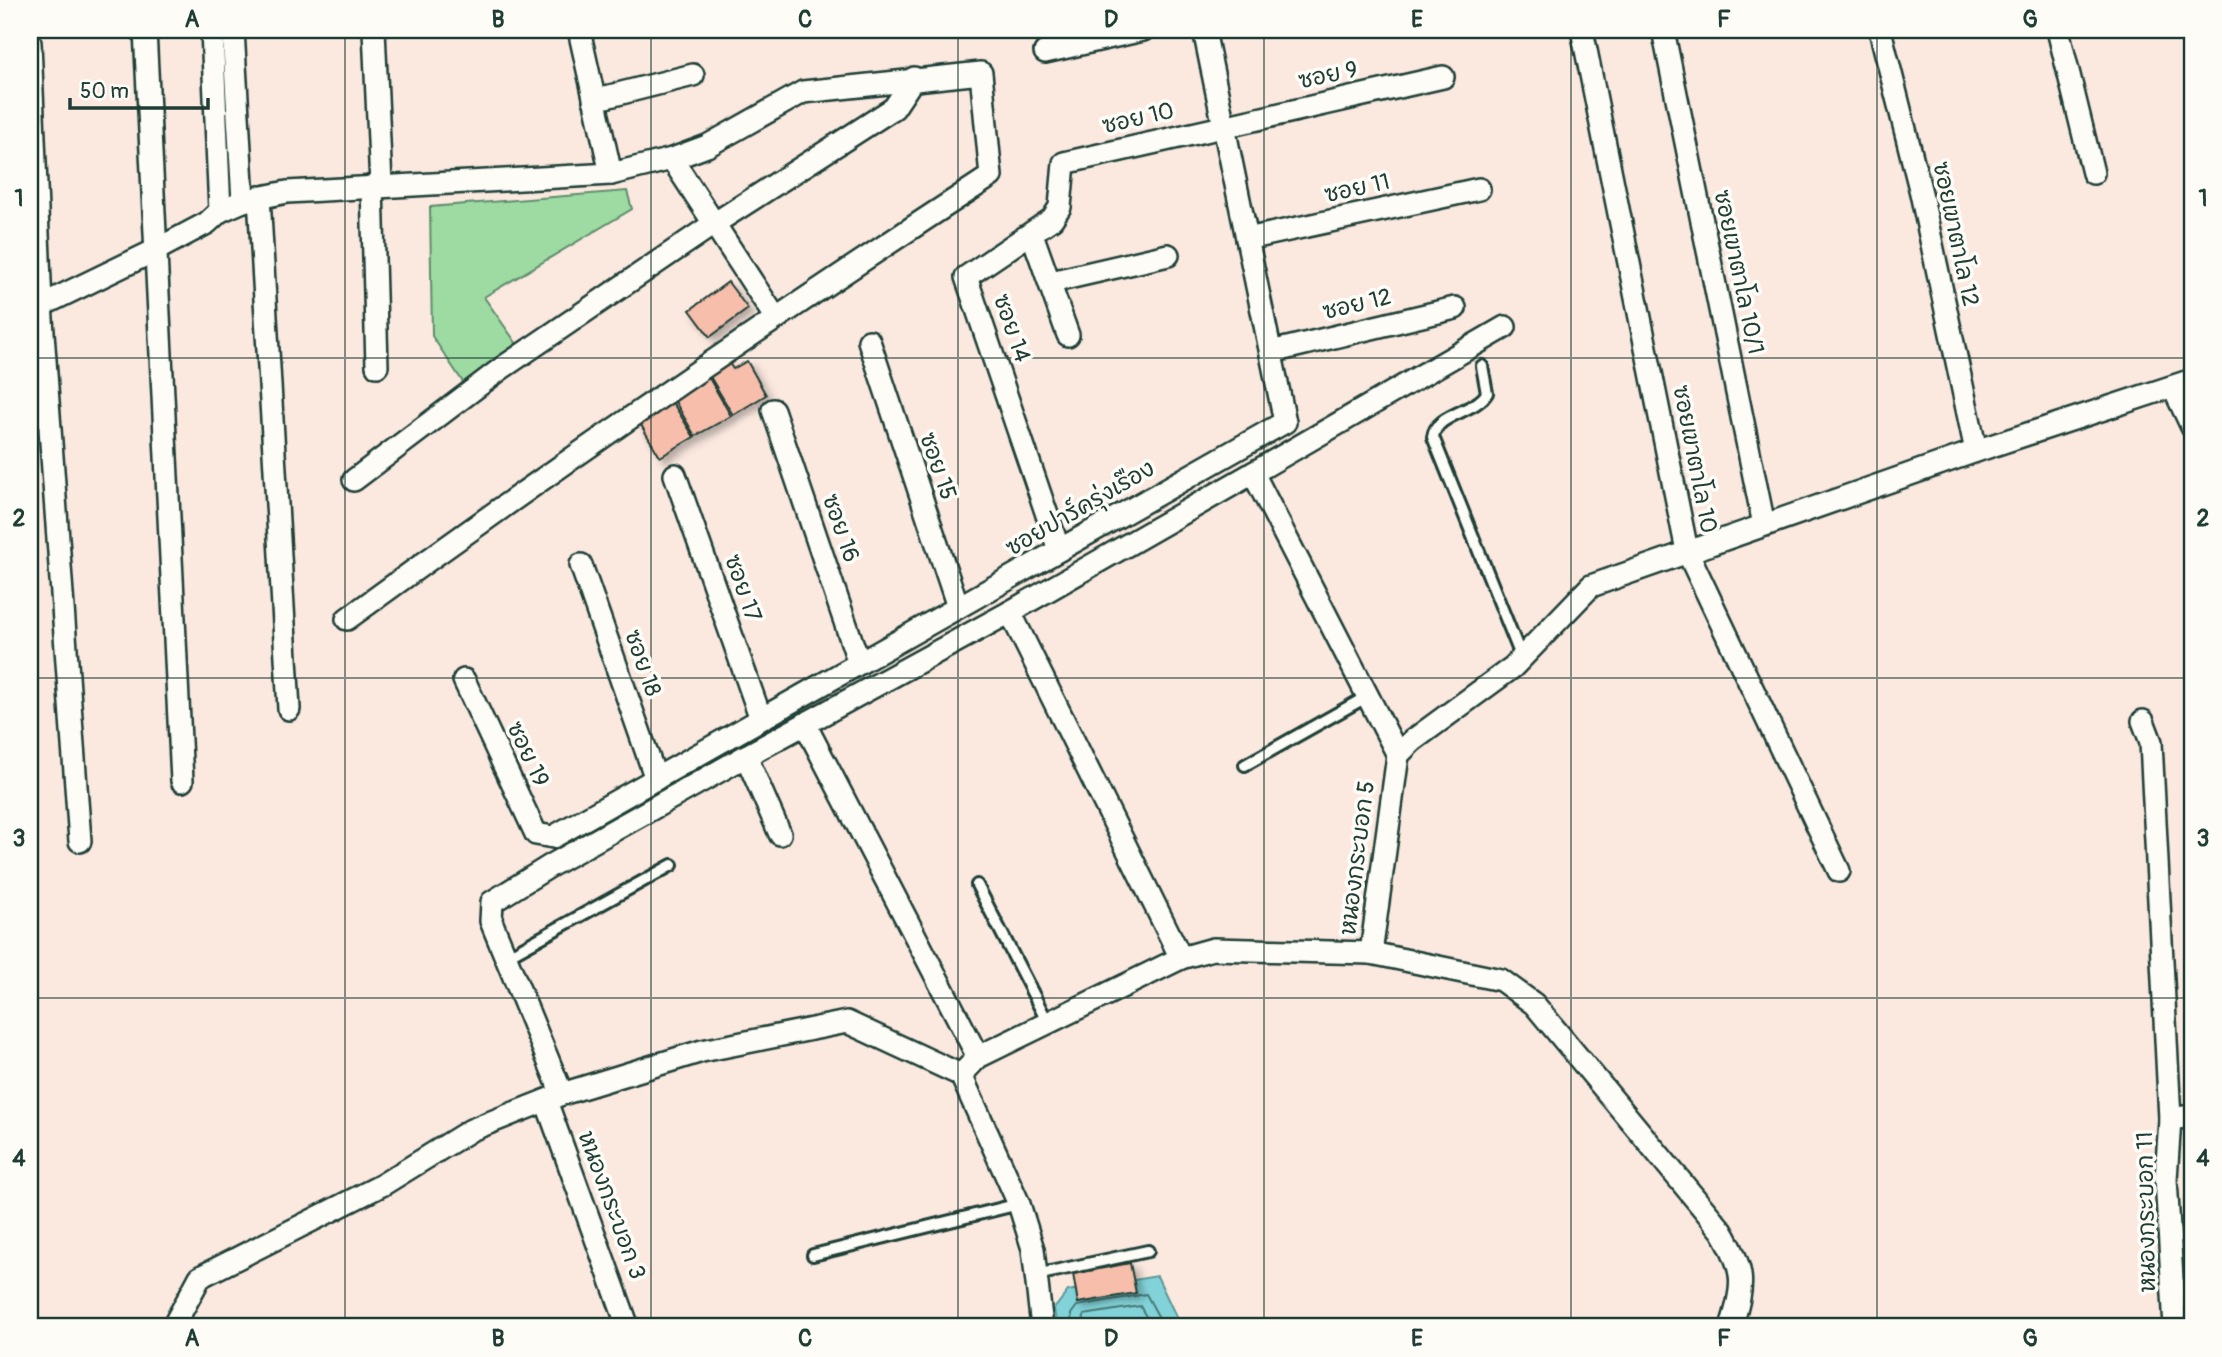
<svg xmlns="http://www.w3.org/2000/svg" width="2222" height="1357" font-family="Pangolin,'Playpen Sans Thai',sans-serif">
  <defs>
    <filter id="shadow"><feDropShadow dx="5.5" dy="5.5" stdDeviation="3.5" flood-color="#0004"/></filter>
  </defs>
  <rect width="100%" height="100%" fill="#fbe9e0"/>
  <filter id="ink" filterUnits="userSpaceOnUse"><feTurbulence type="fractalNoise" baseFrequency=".0143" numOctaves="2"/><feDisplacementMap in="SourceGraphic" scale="14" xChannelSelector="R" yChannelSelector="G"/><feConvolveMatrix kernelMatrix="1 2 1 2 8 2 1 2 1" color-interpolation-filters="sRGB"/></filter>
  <g filter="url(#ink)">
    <polygon fill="#9ddba3" stroke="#5e8c6c" stroke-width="2" points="627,191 632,209 484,297 519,347 465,385 432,336 430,207"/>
    <g fill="#82d3d9" stroke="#5a9797" stroke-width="2">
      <polygon points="1157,1276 1181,1327 1057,1327 1054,1309 1068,1291"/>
      <polygon points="1464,1323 1474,1323 1556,1327 1455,1327"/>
    </g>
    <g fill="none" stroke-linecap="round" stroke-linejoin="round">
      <g stroke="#477976" stroke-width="2">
        <polyline points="1072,1327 1071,1314 1077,1306 1146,1294 1164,1327"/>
        <polyline points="1083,1327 1084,1315 1140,1306 1152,1327"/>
      </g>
    </g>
    <g fill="#f6beab" stroke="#1f3d34" stroke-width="2" filter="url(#shadow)">
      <polygon points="728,282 748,309 710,337 690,310"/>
      <polygon points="747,361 766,395 733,415 709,375 729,363 733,369"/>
      <polygon points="709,378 731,416 695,436 673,398"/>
      <polygon points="671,400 694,437 660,457 638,420"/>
      <polygon points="1130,1263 1136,1293 1078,1303 1073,1274"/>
    </g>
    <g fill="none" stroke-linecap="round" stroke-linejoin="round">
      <defs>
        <g id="lane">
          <path d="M1482,366L1487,393C1475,413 1436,413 1433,437L1521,656"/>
          <polyline points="1245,765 1368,696"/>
          <polyline points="977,885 1047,1021"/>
          <polyline points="506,957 672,865"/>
          <polyline points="813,1255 1019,1204"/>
          <polyline points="1036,1275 1148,1251"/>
        </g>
        <g id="street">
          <polyline points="145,30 182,781"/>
          <polyline points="212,30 220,211"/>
          <polyline points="233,30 243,201"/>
          <polyline points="374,30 381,185"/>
          <polyline points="579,30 611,174"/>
          <polyline points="1582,30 1687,551 1839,871"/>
          <polyline points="1663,30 1764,525"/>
          <polyline points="1880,30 1921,193 1976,451"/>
          <polyline points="2058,30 2093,173"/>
          <polyline points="30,43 41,305 80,841"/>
          <polyline points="1045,52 1143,30"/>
          <polyline points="594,100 693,75"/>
          <polyline points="672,159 775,317"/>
          <polyline points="372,186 377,366"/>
          <polyline points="259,197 289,709"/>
          <polyline points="1032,234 1068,335"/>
          <polyline points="1247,239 1479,189"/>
          <polyline points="1051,282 1168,255"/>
          <path d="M30,311L156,250L207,223L220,211L243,201L287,192L611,174L672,159L707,146L803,92L981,73L991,176C773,318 558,465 347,619"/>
          <polyline points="869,341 958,607"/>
          <polyline points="1271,352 1455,308"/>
          <polyline points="2173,387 2192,427"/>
          <polyline points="773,410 859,663"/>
          <polyline points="675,475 761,719"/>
          <polyline points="354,480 502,368 712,225 894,108 914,78"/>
          <polyline points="1059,550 966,277 1052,219 1060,207 1064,163 1443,77"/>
          <polyline points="581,565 656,779"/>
          <polyline points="1010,612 1181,958"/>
          <polyline points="464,680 536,834 553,837 1285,422 1204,30"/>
          <polyline points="2143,721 2151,742 2170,1119"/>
          <polyline points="805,724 1010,612 1253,473"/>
          <polyline points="1398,755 1253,473 1505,327"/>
          <polyline points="746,756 805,724 978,1057"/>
          <path d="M1371,953L1501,980L1534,1004L1722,1231C1745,1270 1745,1285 1731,1327"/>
          <polyline points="961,1075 978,1057 1181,958 1213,949 1371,953 1398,755 1412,741 1513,667 1591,586 1976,451 2192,380"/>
          <polyline points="961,1075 1019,1204 1033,1249 1042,1327"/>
          <polyline points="562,1094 491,921 492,902 550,866 746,756 780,834"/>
          <polyline points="546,1101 628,1327"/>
          <polyline points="173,1327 200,1277 382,1185 471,1130 562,1094 702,1051 847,1022 961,1075"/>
          <polyline points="2175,1327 2166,1179 2170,1119 2192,1116"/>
        </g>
      </defs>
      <use href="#lane" stroke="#1f3d34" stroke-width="16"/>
      <use href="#street" stroke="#1f3d34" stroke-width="26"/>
      <use href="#lane" stroke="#fdfcf7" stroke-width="10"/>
      <use href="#street" stroke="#fdfcf7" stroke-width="21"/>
    </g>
  </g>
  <path fill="none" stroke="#1f3d34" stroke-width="2" stroke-opacity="0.55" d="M345,30V1327M651,30V1327M958,30V1327M1264,30V1327M1571,30V1327M1877,30V1327M30,358H2192M30,678H2192M30,998H2192"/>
  <g text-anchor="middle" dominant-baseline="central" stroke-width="7" stroke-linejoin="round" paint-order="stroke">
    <g font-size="23" fill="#1f3d34" stroke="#fdfcf7">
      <text transform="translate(1328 75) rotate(-12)">ซอย 9</text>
      <text transform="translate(1138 118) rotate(-13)">ซอย 10</text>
      <text transform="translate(1357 188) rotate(-12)">ซอย 11</text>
      <text transform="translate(1956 234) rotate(78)">ซอยเขาตาโล 12</text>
      <text transform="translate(1739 272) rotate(78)">ซอยเขาตาโล 10/1</text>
      <text transform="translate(1357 304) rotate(-13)">ซอย 12</text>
      <text transform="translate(1012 328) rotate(71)">ซอย 14</text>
      <text transform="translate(1695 459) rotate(79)">ซอยเขาตาโล 10</text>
      <text transform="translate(938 466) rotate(71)">ซอย 15</text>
      <text transform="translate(1080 508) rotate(-30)">ซอยปาร์ครุ่งเรือง</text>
      <text transform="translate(841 528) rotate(71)">ซอย 16</text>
      <text transform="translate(743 588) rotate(71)">ซอย 17</text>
      <text transform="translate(643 663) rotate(71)">ซอย 18</text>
      <text transform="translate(528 754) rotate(65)">ซอย 19</text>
      <text transform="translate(1357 858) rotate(-83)">หนองกระบอก 5</text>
      <text transform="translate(612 1205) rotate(70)">หนองกระบอก 3</text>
      <text transform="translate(2146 1212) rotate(-91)">หนองกระบอก 11</text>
    </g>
  </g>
  <rect width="2222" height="1357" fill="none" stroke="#fdfcf7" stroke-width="77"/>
  <path d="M70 98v10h138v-10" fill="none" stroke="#1f3d34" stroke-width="3.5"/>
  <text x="80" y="98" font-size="21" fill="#1f3d34" stroke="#fdfcf7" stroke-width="5" paint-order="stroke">50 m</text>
  <rect x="38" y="38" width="2146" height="1280" fill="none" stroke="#1f3d34" stroke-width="2.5"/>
  <g font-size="23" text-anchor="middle" font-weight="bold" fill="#1f3d34">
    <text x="192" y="27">A</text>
    <text x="498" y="27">B</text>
    <text x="805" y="27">C</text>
    <text x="1111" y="27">D</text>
    <text x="1417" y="27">E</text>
    <text x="1724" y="27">F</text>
    <text x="2030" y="27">G</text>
    <text x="19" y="206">1</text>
    <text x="2203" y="206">1</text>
    <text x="19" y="526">2</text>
    <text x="2203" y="526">2</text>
    <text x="19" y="846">3</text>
    <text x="2203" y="846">3</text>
    <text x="19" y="1166">4</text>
    <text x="2203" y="1166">4</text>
    <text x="192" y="1346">A</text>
    <text x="498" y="1346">B</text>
    <text x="805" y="1346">C</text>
    <text x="1111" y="1346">D</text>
    <text x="1417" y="1346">E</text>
    <text x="1724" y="1346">F</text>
    <text x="2030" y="1346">G</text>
  </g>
</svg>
